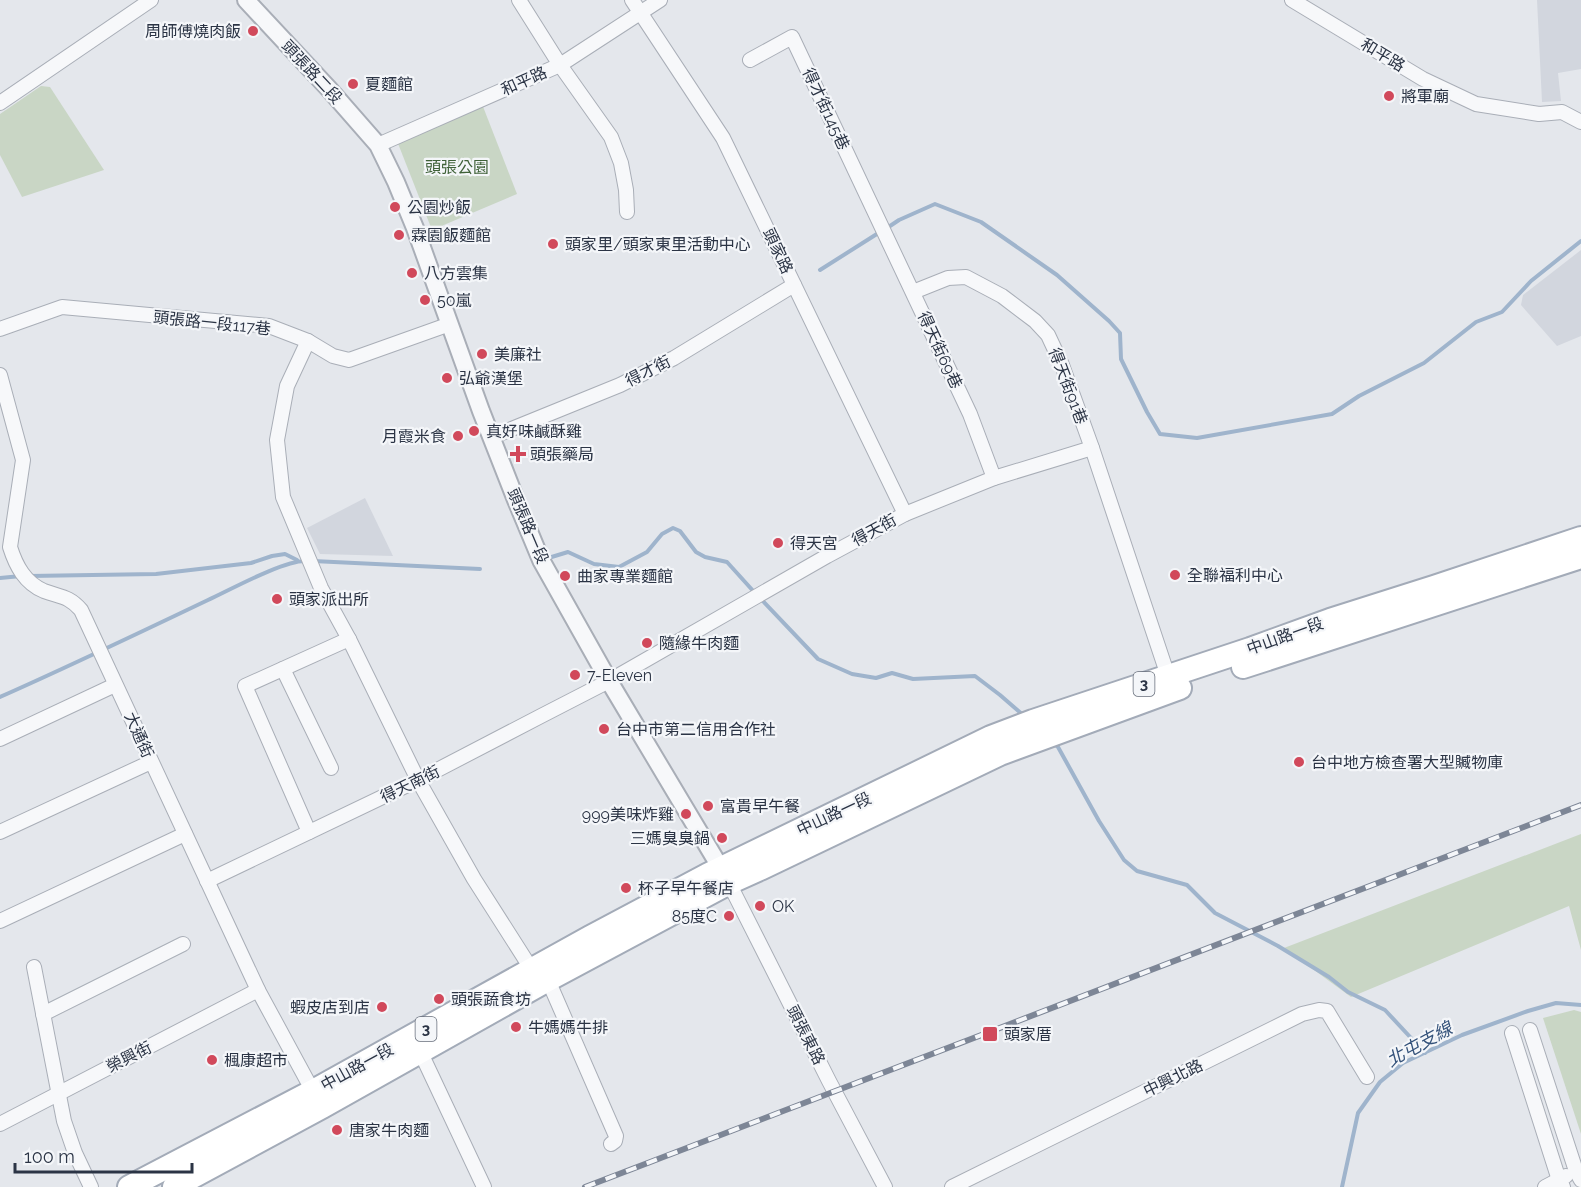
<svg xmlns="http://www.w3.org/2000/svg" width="1581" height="1187" font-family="Raleway,'Noto Sans TC',sans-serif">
  <rect width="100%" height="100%" fill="#e4e7ec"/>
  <g fill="#d2d6de">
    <polygon points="1537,0 1581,0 1581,69 1558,73 1561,101 1542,102"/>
    <polygon points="1581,250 1581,336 1557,346 1521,305 1523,295"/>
    <polygon points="365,498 393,556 320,554 307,528"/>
  </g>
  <g fill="#c9d6c5">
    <polygon points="41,86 50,87 104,170 22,197 0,155 0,114"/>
    <polygon points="482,104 517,194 432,230 397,141"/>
    <polygon points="1581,834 1581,950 1569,906 1351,997 1284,948"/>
    <polygon points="1574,1010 1581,1012 1581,1134 1543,1018"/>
  </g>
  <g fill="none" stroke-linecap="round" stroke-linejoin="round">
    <g stroke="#9fb4cc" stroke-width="4">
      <polyline points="887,228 899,220 935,204 981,222 1057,275 1109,321 1120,333 1121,359 1147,412 1160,434 1197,438 1332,414 1359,396 1424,363 1476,322 1502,312 1531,281 1581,241"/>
      <polyline points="820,270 880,232"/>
      <polyline points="545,559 568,552 594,564 619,567 647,552 662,534 673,528 680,531 696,552 705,557 727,562 755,593"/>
      <polyline points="313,561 480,569"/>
      <polyline points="29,576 156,574 251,563 272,556 285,554 297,560"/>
      <polyline points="0,578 21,576"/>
      <polyline points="760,598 818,659 852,674 876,678 892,673 913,679 975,676 1000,695 1023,715"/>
      <path d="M0,697C70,666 139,633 208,600C230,590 284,560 306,561"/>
      <polyline points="1053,743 1058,747 1099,821 1124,860 1137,871 1187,885 1215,913 1278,946 1329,977 1348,992 1385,1010 1425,1053"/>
      <polyline points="1342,1187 1358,1113 1380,1082 1403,1063 1462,1035 1528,1011 1556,1003 1581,1005"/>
    </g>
    <defs>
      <g id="minor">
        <polyline points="519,0 560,65 611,137 621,163 626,190 627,212"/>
        <polyline points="632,0 723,138 905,514"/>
        <polyline points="1292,0 1423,79 1476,104 1539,114 1562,112 1581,122"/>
        <polyline points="750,60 792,37 970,414 994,478"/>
        <polyline points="0,103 151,0"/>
        <polyline points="378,145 560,65 660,0"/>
        <polyline points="913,292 948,278 966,277 1002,296 1035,321 1048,335 1062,365 1092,448 1170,682"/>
        <polyline points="0,329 62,307 269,326 308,341 333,356 349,360 450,324"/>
        <polyline points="308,341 287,386 277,440 283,497 321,588 349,639 418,780 474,879 532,970"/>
        <path d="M0,375L23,460L10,547C16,566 25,583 44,591C60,597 69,596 81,610L258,990L316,1097"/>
        <polyline points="492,437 620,385 674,358 794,285"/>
        <polyline points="283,669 331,768"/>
        <polyline points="0,739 115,685"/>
        <polyline points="0,832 151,762"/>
        <polyline points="309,832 245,686 349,639"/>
        <polyline points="207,881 418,780 541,716 609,681 827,556 905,514 994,478 1092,448"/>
        <polyline points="729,883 829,1081 885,1187"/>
        <polyline points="0,921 185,834"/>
        <polyline points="34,967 64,1121 75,1153 91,1187"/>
        <polyline points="548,980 616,1136 615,1141 611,1144"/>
        <polyline points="43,1014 183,944"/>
        <polyline points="1530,1030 1576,1171 1581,1180"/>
        <polyline points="1512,1033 1559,1180 1563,1187"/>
        <polyline points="420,1051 484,1187"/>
        <polyline points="0,1124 258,990"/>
        <polyline points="952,1187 1302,1014 1319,1010 1327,1011 1367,1077"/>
        <polyline points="1545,1187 1566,1176"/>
      </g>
      <polyline id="tertiary" points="246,0 329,89 378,145 396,182 415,228 481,411 516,500 541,560 609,681 726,877"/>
      <g id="primary">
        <polyline points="1243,667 1581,557"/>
        <polyline points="129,1187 313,1091 590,937 707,875 991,737 1033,721 1250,649 1330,620 1434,587 1581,538"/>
        <polyline points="174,1187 322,1107 548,980 729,883 760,869 1000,754 1180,688"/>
      </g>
    </defs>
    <use href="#minor" stroke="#a9aeb7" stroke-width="16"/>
    <use href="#tertiary" stroke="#a9aeb7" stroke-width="20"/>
    <use href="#primary" stroke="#a3abb8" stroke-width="26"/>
    <use href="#minor" stroke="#f7f8fa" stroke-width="14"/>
    <use href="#tertiary" stroke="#f7f8fa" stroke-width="16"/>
    <use href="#primary" stroke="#fff" stroke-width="22"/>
    <defs>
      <polyline id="rail" points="585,1187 1581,805"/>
    </defs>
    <use href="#rail" stroke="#7d8696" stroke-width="6"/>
    <use href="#rail" stroke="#f4f6f9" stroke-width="4" stroke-dasharray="11" stroke-linecap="butt"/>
  </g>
  <g fill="#d1495b" stroke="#f4f6f9" stroke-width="2">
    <circle cx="253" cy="31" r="6"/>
    <circle cx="353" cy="84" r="6"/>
    <circle cx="1389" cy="96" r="6"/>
    <circle cx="395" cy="207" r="6"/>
    <circle cx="399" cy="235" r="6"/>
    <circle cx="553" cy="244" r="6"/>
    <circle cx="412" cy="273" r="6"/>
    <circle cx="425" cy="300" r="6"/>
    <circle cx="482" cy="354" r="6"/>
    <circle cx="447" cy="378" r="6"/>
    <circle cx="474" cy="431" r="6"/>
    <circle cx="458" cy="436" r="6"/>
    <path d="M515 445h6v6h6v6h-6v6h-6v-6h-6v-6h6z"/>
    <circle cx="778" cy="543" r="6"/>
    <circle cx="1175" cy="575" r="6"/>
    <circle cx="565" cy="576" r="6"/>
    <circle cx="277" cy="599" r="6"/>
    <circle cx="647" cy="643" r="6"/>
    <circle cx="575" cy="675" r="6"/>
    <circle cx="604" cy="729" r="6"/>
    <circle cx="1299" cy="762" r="6"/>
    <circle cx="708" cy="806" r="6"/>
    <circle cx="686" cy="814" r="6"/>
    <circle cx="722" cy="838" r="6"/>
    <circle cx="626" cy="888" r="6"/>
    <circle cx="760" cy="906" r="6"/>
    <circle cx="729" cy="916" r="6"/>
    <circle cx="439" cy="999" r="6"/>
    <circle cx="382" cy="1007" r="6"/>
    <circle cx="516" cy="1027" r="6"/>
    <rect x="982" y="1026" width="16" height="16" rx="3"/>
    <circle cx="212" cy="1060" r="6"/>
    <circle cx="337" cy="1130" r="6"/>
  </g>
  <g text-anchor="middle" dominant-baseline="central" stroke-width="4.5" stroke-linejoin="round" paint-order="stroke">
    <g fill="#f4f6f9" stroke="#676e7b" stroke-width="1.5">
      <rect x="1133.5" y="672" width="21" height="24" rx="4.5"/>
      <rect x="415.5" y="1017" width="21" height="24" rx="4.5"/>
    </g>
    <g font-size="15" font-weight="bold" fill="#2b3445">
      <text x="1144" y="684">3</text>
      <text x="426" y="1029">3</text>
    </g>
    <g font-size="16" fill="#2b3445" stroke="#f4f6f9" text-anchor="start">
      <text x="241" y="31" text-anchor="end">周師傅燒肉飯</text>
      <text x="365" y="84">夏麵館</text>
      <text x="1401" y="96">將軍廟</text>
      <text x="407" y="207">公園炒飯</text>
      <text x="411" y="235">霖園飯麵館</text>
      <text x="565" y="244">頭家里/頭家東里活動中心</text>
      <text x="424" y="273">八方雲集</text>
      <text x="437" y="300">50嵐</text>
      <text x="494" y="354">美廉社</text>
      <text x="459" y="378">弘爺漢堡</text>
      <text x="486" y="431">真好味鹹酥雞</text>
      <text x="446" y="436" text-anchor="end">月霞米食</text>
      <text x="530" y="454">頭張藥局</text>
      <text x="790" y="543">得天宮</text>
      <text x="1187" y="575">全聯福利中心</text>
      <text x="577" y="576">曲家專業麵館</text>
      <text x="289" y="599">頭家派出所</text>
      <text x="659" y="643">隨緣牛肉麵</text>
      <text x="587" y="675">7-Eleven</text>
      <text x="616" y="729">台中市第二信用合作社</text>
      <text x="1311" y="762">台中地方檢查署大型贓物庫</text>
      <text x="720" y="806">富貴早午餐</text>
      <text x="674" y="814" text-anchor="end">999美味炸雞</text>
      <text x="710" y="838" text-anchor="end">三媽臭臭鍋</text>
      <text x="638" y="888">杯子早午餐店</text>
      <text x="772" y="906">OK</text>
      <text x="717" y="916" text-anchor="end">85度C</text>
      <text x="451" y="999">頭張蔬食坊</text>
      <text x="370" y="1007" text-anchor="end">蝦皮店到店</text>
      <text x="528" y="1027">牛媽媽牛排</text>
      <text x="1004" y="1034">頭家厝</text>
      <text x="224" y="1060">楓康超市</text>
      <text x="349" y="1130">唐家牛肉麵</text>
    </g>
    <g font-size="16" fill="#2b3445" stroke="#f4f6f9">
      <text transform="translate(1383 55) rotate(31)">和平路</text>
      <text transform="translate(312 72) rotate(47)">頭張路二段</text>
      <text transform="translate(524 81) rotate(-24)">和平路</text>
      <text transform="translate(826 109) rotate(65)">得才街145巷</text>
      <text transform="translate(778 251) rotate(65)">頭家路</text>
      <text transform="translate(212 323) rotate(6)">頭張路一段117巷</text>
      <text transform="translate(940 350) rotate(65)">得天街69巷</text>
      <text transform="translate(648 371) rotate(-27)">得才街</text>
      <text transform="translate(1068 386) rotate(69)">得天街91巷</text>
      <text transform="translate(528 526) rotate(67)">頭張路一段</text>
      <text transform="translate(874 530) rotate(-29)">得天街</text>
      <text transform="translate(1285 636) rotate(-20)">中山路一段</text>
      <text transform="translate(139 735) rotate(66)">大通街</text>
      <text transform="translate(410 784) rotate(-26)">得天南街</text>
      <text transform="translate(834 814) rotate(-25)">中山路一段</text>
      <text transform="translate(806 1035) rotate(63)">頭張東路</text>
      <text transform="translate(129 1057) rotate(-27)">榮興街</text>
      <text transform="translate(357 1067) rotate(-29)">中山路一段</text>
      <text transform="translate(1173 1078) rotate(-26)">中興北路</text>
    </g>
    <g font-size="16" fill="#3f6138" stroke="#f4f6f9">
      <text x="457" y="167">頭張公園</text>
    </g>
    <g font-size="18" font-style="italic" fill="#34527a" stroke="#f4f6f9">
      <text transform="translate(1419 1044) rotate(-29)">北屯支線</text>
    </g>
  </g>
  <path d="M15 1163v9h177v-9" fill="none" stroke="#2b3445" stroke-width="3"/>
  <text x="24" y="1163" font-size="18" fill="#2b3445" stroke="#f4f6f9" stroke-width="4.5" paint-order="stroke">100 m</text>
</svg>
